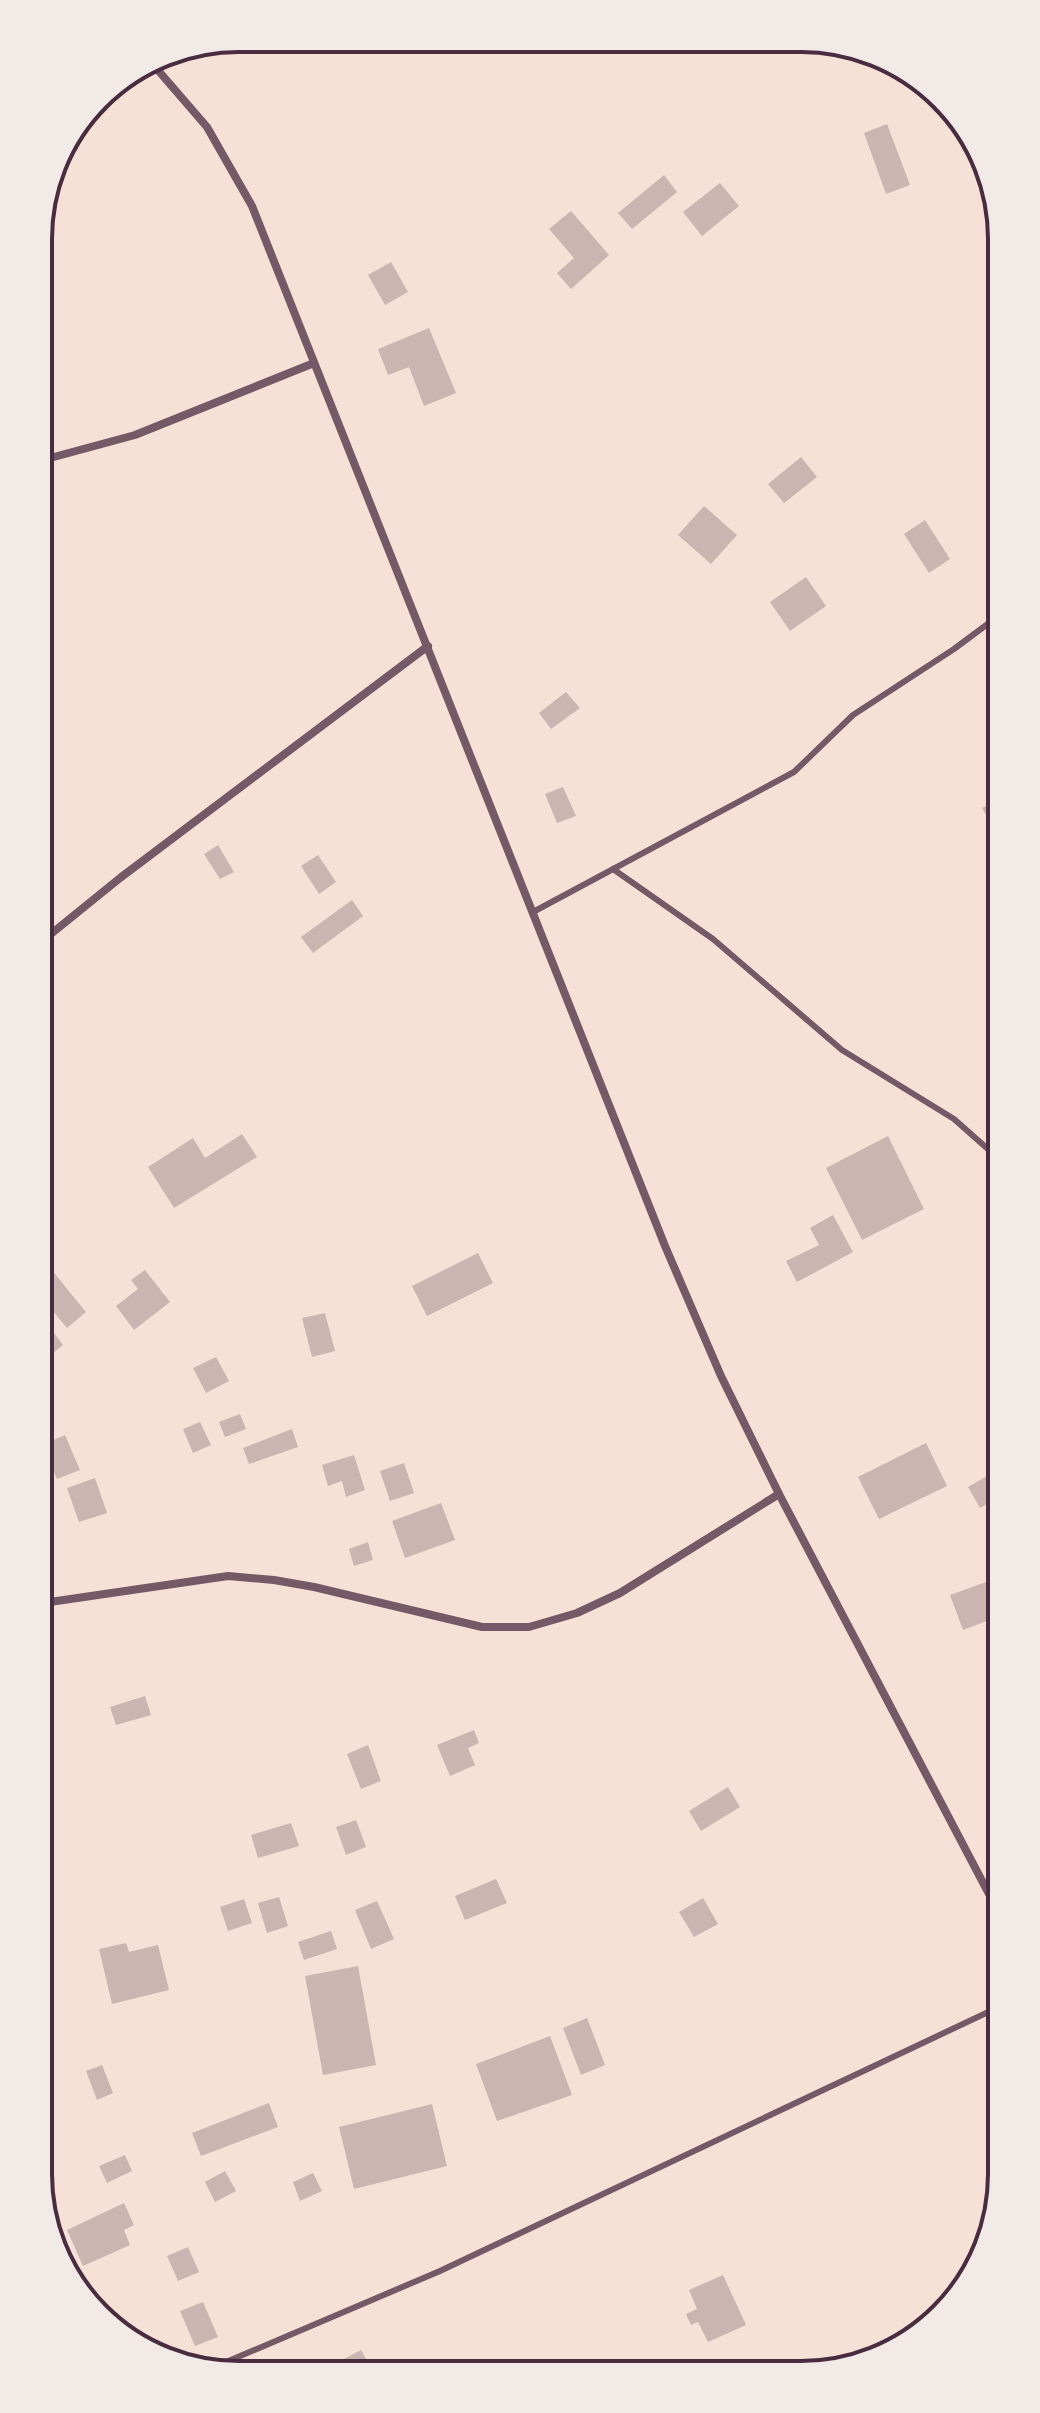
<svg xmlns="http://www.w3.org/2000/svg" width="1040" height="2413" font-family="'Roboto Condensed',sans-serif">
  <rect width="100%" height="100%" fill="#f7e1d7"/>
  <g fill="#ccb4b1">
    <polygon points="887,124 910,185 886,194 864,133"/>
    <polygon points="664,175 677,192 632,229 618,213"/>
    <polygon points="720,183 739,206 702,236 683,212"/>
    <polygon points="571,211 609,255 571,289 557,273 574,258 549,229"/>
    <polygon points="391,262 408,292 385,305 368,275"/>
    <polygon points="429,328 456,393 424,406 409,367 388,375 378,349"/>
    <polygon points="801,457 817,477 784,503 768,484"/>
    <polygon points="704,506 737,535 711,564 678,535"/>
    <polygon points="925,520 950,559 929,573 904,534"/>
    <polygon points="806,577 826,606 790,631 770,602"/>
    <polygon points="566,692 580,708 551,729 539,713"/>
    <polygon points="563,787 576,816 557,823 545,794"/>
    <polygon points="997,800 997,827 994,829 982,808"/>
    <polygon points="218,845 234,872 220,879 204,854"/>
    <polygon points="318,855 336,882 319,894 301,866"/>
    <polygon points="352,900 363,916 313,953 301,937"/>
    <polygon points="242,1134 257,1157 174,1208 148,1167 193,1138 205,1158"/>
    <polygon points="888,1136 924,1209 862,1240 826,1168"/>
    <polygon points="833,1215 853,1252 797,1282 786,1261 819,1245 810,1228"/>
    <polygon points="478,1253 493,1283 427,1316 412,1286"/>
    <polygon points="42,1258 86,1312 67,1328 42,1298"/>
    <polygon points="145,1270 170,1302 134,1330 116,1306 138,1289 131,1280"/>
    <polygon points="325,1313 335,1351 312,1357 302,1318"/>
    <polygon points="42,1317 63,1345 42,1362"/>
    <polygon points="216,1357 229,1381 206,1393 193,1368"/>
    <polygon points="240,1414 246,1429 225,1437 219,1422"/>
    <polygon points="200,1422 211,1445 193,1453 183,1429"/>
    <polygon points="292,1429 298,1447 249,1464 243,1448"/>
    <polygon points="65,1435 80,1470 57,1479 42,1445"/>
    <polygon points="926,1443 947,1486 879,1519 858,1477"/>
    <polygon points="354,1455 365,1490 346,1497 342,1481 328,1486 322,1465"/>
    <polygon points="404,1463 414,1493 390,1501 380,1471"/>
    <polygon points="999,1469 999,1497 980,1508 968,1487"/>
    <polygon points="95,1478 107,1513 79,1522 67,1488"/>
    <polygon points="441,1503 455,1540 405,1558 392,1521"/>
    <polygon points="368,1542 373,1560 354,1566 349,1549"/>
    <polygon points="1000,1577 1000,1616 963,1630 950,1595"/>
    <polygon points="145,1696 151,1715 116,1725 110,1707"/>
    <polygon points="474,1730 479,1743 468,1748 475,1765 450,1776 437,1745"/>
    <polygon points="368,1745 381,1781 361,1789 347,1754"/>
    <polygon points="728,1787 740,1807 701,1831 689,1811"/>
    <polygon points="356,1820 366,1847 346,1855 336,1827"/>
    <polygon points="291,1823 299,1846 258,1858 251,1835"/>
    <polygon points="496,1879 507,1903 465,1920 455,1896"/>
    <polygon points="279,1897 288,1926 267,1933 258,1903"/>
    <polygon points="703,1898 718,1924 694,1937 679,1912"/>
    <polygon points="244,1899 252,1923 228,1931 220,1907"/>
    <polygon points="377,1901 394,1939 371,1949 355,1910"/>
    <polygon points="331,1931 337,1949 304,1960 298,1942"/>
    <polygon points="126,1943 129,1952 158,1945 169,1990 112,2004 99,1949"/>
    <polygon points="358,1966 376,2065 323,2075 305,1976"/>
    <polygon points="587,2018 605,2065 581,2075 563,2028"/>
    <polygon points="550,2036 572,2095 497,2121 476,2064"/>
    <polygon points="102,2065 113,2093 97,2100 86,2071"/>
    <polygon points="269,2103 278,2127 201,2156 192,2133"/>
    <polygon points="432,2104 447,2166 354,2189 339,2127"/>
    <polygon points="125,2155 132,2171 107,2183 99,2166"/>
    <polygon points="225,2171 236,2191 215,2202 205,2182"/>
    <polygon points="313,2173 322,2191 300,2201 293,2182"/>
    <polygon points="124,2203 134,2225 124,2230 130,2245 83,2266 67,2230"/>
    <polygon points="188,2247 199,2272 178,2281 167,2256"/>
    <polygon points="723,2275 746,2325 708,2342 698,2322 691,2325 686,2314 697,2309 689,2290"/>
    <polygon points="203,2302 218,2337 195,2346 180,2311"/>
    <polygon points="361,2350 372,2369 331,2371 329,2367"/>
  </g>
  <g fill="none" stroke-linecap="round" stroke-linejoin="round">
    <g stroke="#755966" stroke-width="6">
      <polyline points="613,869 713,939 842,1050 954,1119 998,1158"/>
      <polyline points="533,912 794,772 853,715 954,649 997,617"/>
      <polyline points="205,2371 440,2271 1001,2006"/>
    </g>
    <g stroke="#755966" stroke-width="8">
      <polyline points="150,61 207,127 252,206 665,1246 721,1376 779,1494 1001,1917"/>
      <polyline points="39,461 135,435 314,363"/>
      <polyline points="41,942 120,878 428,646"/>
      <polyline points="43,1603 228,1576 274,1580 314,1587 482,1627 529,1627 577,1613 620,1593 779,1494"/>
    </g>
  </g>
  <path d="M0 0H1040V2413H0ZM239 52H801A187 187 0 0 1 988 239V2174A187 187 0 0 1 801 2361H239A187 187 0 0 1 52 2174V239A187 187 0 0 1 239 52Z" fill="#f1eae7" fill-rule="evenodd"/>
  <path fill="none" stroke="#4a2c40" stroke-width="4" d="M239 52H801A187 187 0 0 1 988 239V2174A187 187 0 0 1 801 2361H239A187 187 0 0 1 52 2174V239A187 187 0 0 1 239 52Z"/>
</svg>
